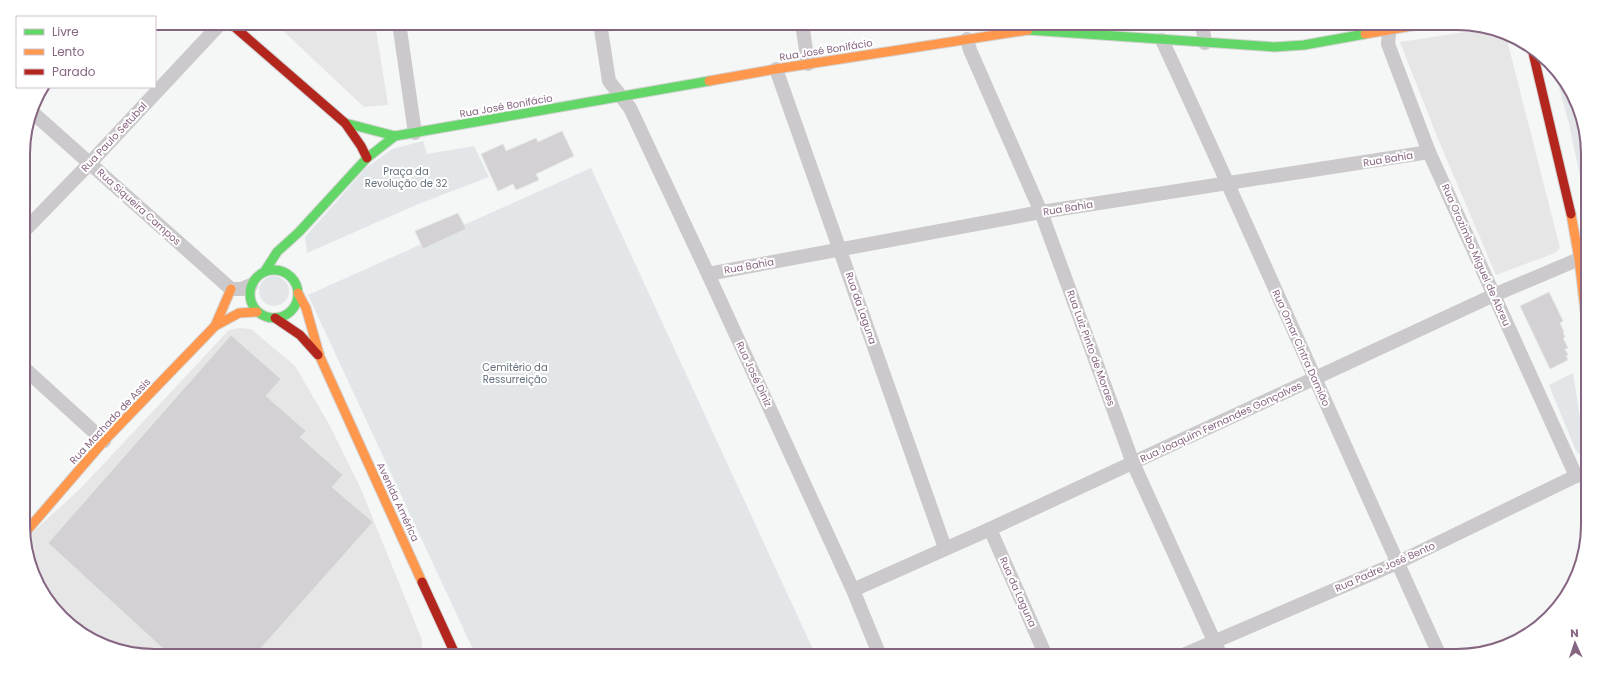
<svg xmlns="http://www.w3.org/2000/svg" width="1611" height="679" font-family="Poppins,sans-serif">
  <rect width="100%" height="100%" fill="#f5f6f6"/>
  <g fill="#e7e6e7">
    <polygon points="278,23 375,23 388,105 364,107 278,26"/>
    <polygon points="1485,29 1505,32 1560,248 1555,253 1496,275 1438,139 1400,42"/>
    <polygon points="239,328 251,329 295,366 330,426 361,489 422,640 421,656 154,656 104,646 50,605 24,543 34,531 81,488 229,330"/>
  </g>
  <g fill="#e2e6e8">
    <polygon points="1554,69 1561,74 1587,137 1587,209 1569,124"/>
    <polygon points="423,141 427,154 474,146 489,177 416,205 307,253 305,237 366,168 392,149"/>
    <polygon points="591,168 816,656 476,656 308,295"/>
    <circle cx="274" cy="291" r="15"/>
    <polygon points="1573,373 1585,451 1584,453 1581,455 1576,451 1549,385"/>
  </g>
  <g fill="#d3d1d3" stroke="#e4e6e6">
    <polygon points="562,131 574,156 536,174 539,180 516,190 513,184 498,191 481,154 503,144 506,151 536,138 538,142"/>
    <polygon points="458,213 466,229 423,249 415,231"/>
    <polygon points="1549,292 1563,321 1560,323 1564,332 1563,333 1565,337 1563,338 1568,348 1565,349 1568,355 1566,356 1568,360 1550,369 1520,306"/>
    <polygon points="231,335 281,379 266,396 306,431 300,437 343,475 332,487 373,522 254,656 171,656 48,543"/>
  </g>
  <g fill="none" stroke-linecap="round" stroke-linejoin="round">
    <defs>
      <g id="fast">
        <polyline points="1028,30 1274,47 1304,45 1365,34"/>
        <polyline points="345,123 395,136 709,81"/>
        <circle cx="274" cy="294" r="24"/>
        <polyline points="265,271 277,252 299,232 367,158 395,136"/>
      </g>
      <g id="slow">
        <polyline points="1365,34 1429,23"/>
        <polyline points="709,81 776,69 1028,30"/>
        <polyline points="1571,214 1579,259 1587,327"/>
        <polyline points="298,293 306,308 320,357 422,582"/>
        <polyline points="215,326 231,289"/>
        <polyline points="24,534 104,441 215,326 239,313 257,312"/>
      </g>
      <g id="jam">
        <polyline points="230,23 345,123 361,146 367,158"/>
        <polyline points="1533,53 1571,214"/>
        <polyline points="275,318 300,335 318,355"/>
        <polyline points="422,582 456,656"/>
      </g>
    </defs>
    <use href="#fast" stroke="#d4d3d4" stroke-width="11"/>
    <use href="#slow" stroke="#d4d3d4" stroke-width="11"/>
    <use href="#jam" stroke="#d4d3d4" stroke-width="11"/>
    <g stroke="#cbc9cb" stroke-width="14">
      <polyline points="399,23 415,133"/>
      <polyline points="600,23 609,81 630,108 708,274 853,590 880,656"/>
      <polyline points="802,23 808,64"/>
      <polyline points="1202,23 1205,43"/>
      <polyline points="1390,23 1388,44 1429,152 1576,476"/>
      <polyline points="967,39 970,50 1041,212 1133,463 1221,656"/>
      <path d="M1162,40C1257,244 1346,451 1440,656"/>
      <polyline points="776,69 945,548"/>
      <polyline points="32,112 231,289 242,289 251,285"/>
      <polyline points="23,232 90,163 221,23"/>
      <polyline points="708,274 1041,212 1429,152"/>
      <polyline points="24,368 104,441"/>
      <polyline points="990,529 1046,656"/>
      <polyline points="853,590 990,529 1494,295 1579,259 1585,254"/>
      <polyline points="1181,656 1397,563 1576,476 1588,473"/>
    </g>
    <use href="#fast" stroke="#63d668" stroke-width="9"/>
    <use href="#slow" stroke="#ff974d" stroke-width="9"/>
    <use href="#jam" stroke="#b3261e" stroke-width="9"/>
  </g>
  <g text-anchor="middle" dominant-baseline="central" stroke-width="4" stroke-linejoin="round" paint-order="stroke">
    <g font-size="10" fill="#866581" stroke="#fff">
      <text transform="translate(826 50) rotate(-9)">Rua José Bonifácio</text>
      <text transform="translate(506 106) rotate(-10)">Rua José Bonifácio</text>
      <text transform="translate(114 137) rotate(-47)">Rua Paulo Setubal</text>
      <text transform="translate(1388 159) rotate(-9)">Rua Bahia</text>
      <text transform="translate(139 207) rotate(42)">Rua Siqueira Campos</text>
      <text transform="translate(1068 208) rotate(-9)">Rua Bahia</text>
      <text transform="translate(1476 255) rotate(66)">Rua Orozimbo Miguel de Abreu</text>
      <text transform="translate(749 266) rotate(-10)">Rua Bahia</text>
      <text transform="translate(861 308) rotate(71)">Rua da Laguna</text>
      <text transform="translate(1091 348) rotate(70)">Rua Luiz Pinto de Moraes</text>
      <text transform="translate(1301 348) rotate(66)">Rua Omar Cintra Damião</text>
      <text transform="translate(754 374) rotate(65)">Rua José Diniz</text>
      <text transform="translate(110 421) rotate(-47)">Rua Machado de Assis</text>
      <text transform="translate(1221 422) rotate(-25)">Rua Joaquim Fernandes Gonçalves</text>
      <text transform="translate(398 502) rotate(65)">Avenida América</text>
      <text transform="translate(1385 567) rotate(-24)">Rua Padre José Bento</text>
      <text transform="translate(1018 592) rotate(66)">Rua da Laguna</text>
    </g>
    <g font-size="10" fill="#64717d" stroke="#fff">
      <text x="406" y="171">Praça da<tspan x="406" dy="12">Revolução de 32</tspan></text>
      <text x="515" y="367">Cemitério da<tspan x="515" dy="12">Ressurreição</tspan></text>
    </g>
  </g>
  <path d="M0 0H1611V679H0ZM154 30H1457A124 124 0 0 1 1581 154V525A124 124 0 0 1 1457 649H154A124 124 0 0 1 30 525V154A124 124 0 0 1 154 30Z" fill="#fff" fill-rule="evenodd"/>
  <path fill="none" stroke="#866581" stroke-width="2" d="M154 30H1457A124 124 0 0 1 1581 154V525A124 124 0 0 1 1457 649H154A124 124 0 0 1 30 525V154A124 124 0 0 1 154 30Z"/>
  <rect x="16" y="16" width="140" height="72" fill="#ffffff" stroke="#cfc1cd"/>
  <rect x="24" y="29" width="20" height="6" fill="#63d668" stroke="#cfc1cd"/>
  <text x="52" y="36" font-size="12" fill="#866581">Livre</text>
  <rect x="24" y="49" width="20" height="6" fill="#ff974d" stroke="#cfc1cd"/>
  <text x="52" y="56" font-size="12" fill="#866581">Lento</text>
  <rect x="24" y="69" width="20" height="6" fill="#b3261e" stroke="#cfc1cd"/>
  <text x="52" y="76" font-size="12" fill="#866581">Parado</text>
  <g transform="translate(1575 643) rotate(357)" stroke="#ffffff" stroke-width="3" paint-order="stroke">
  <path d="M0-3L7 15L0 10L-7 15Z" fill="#866581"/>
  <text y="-6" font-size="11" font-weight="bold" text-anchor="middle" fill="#866581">N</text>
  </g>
</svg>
